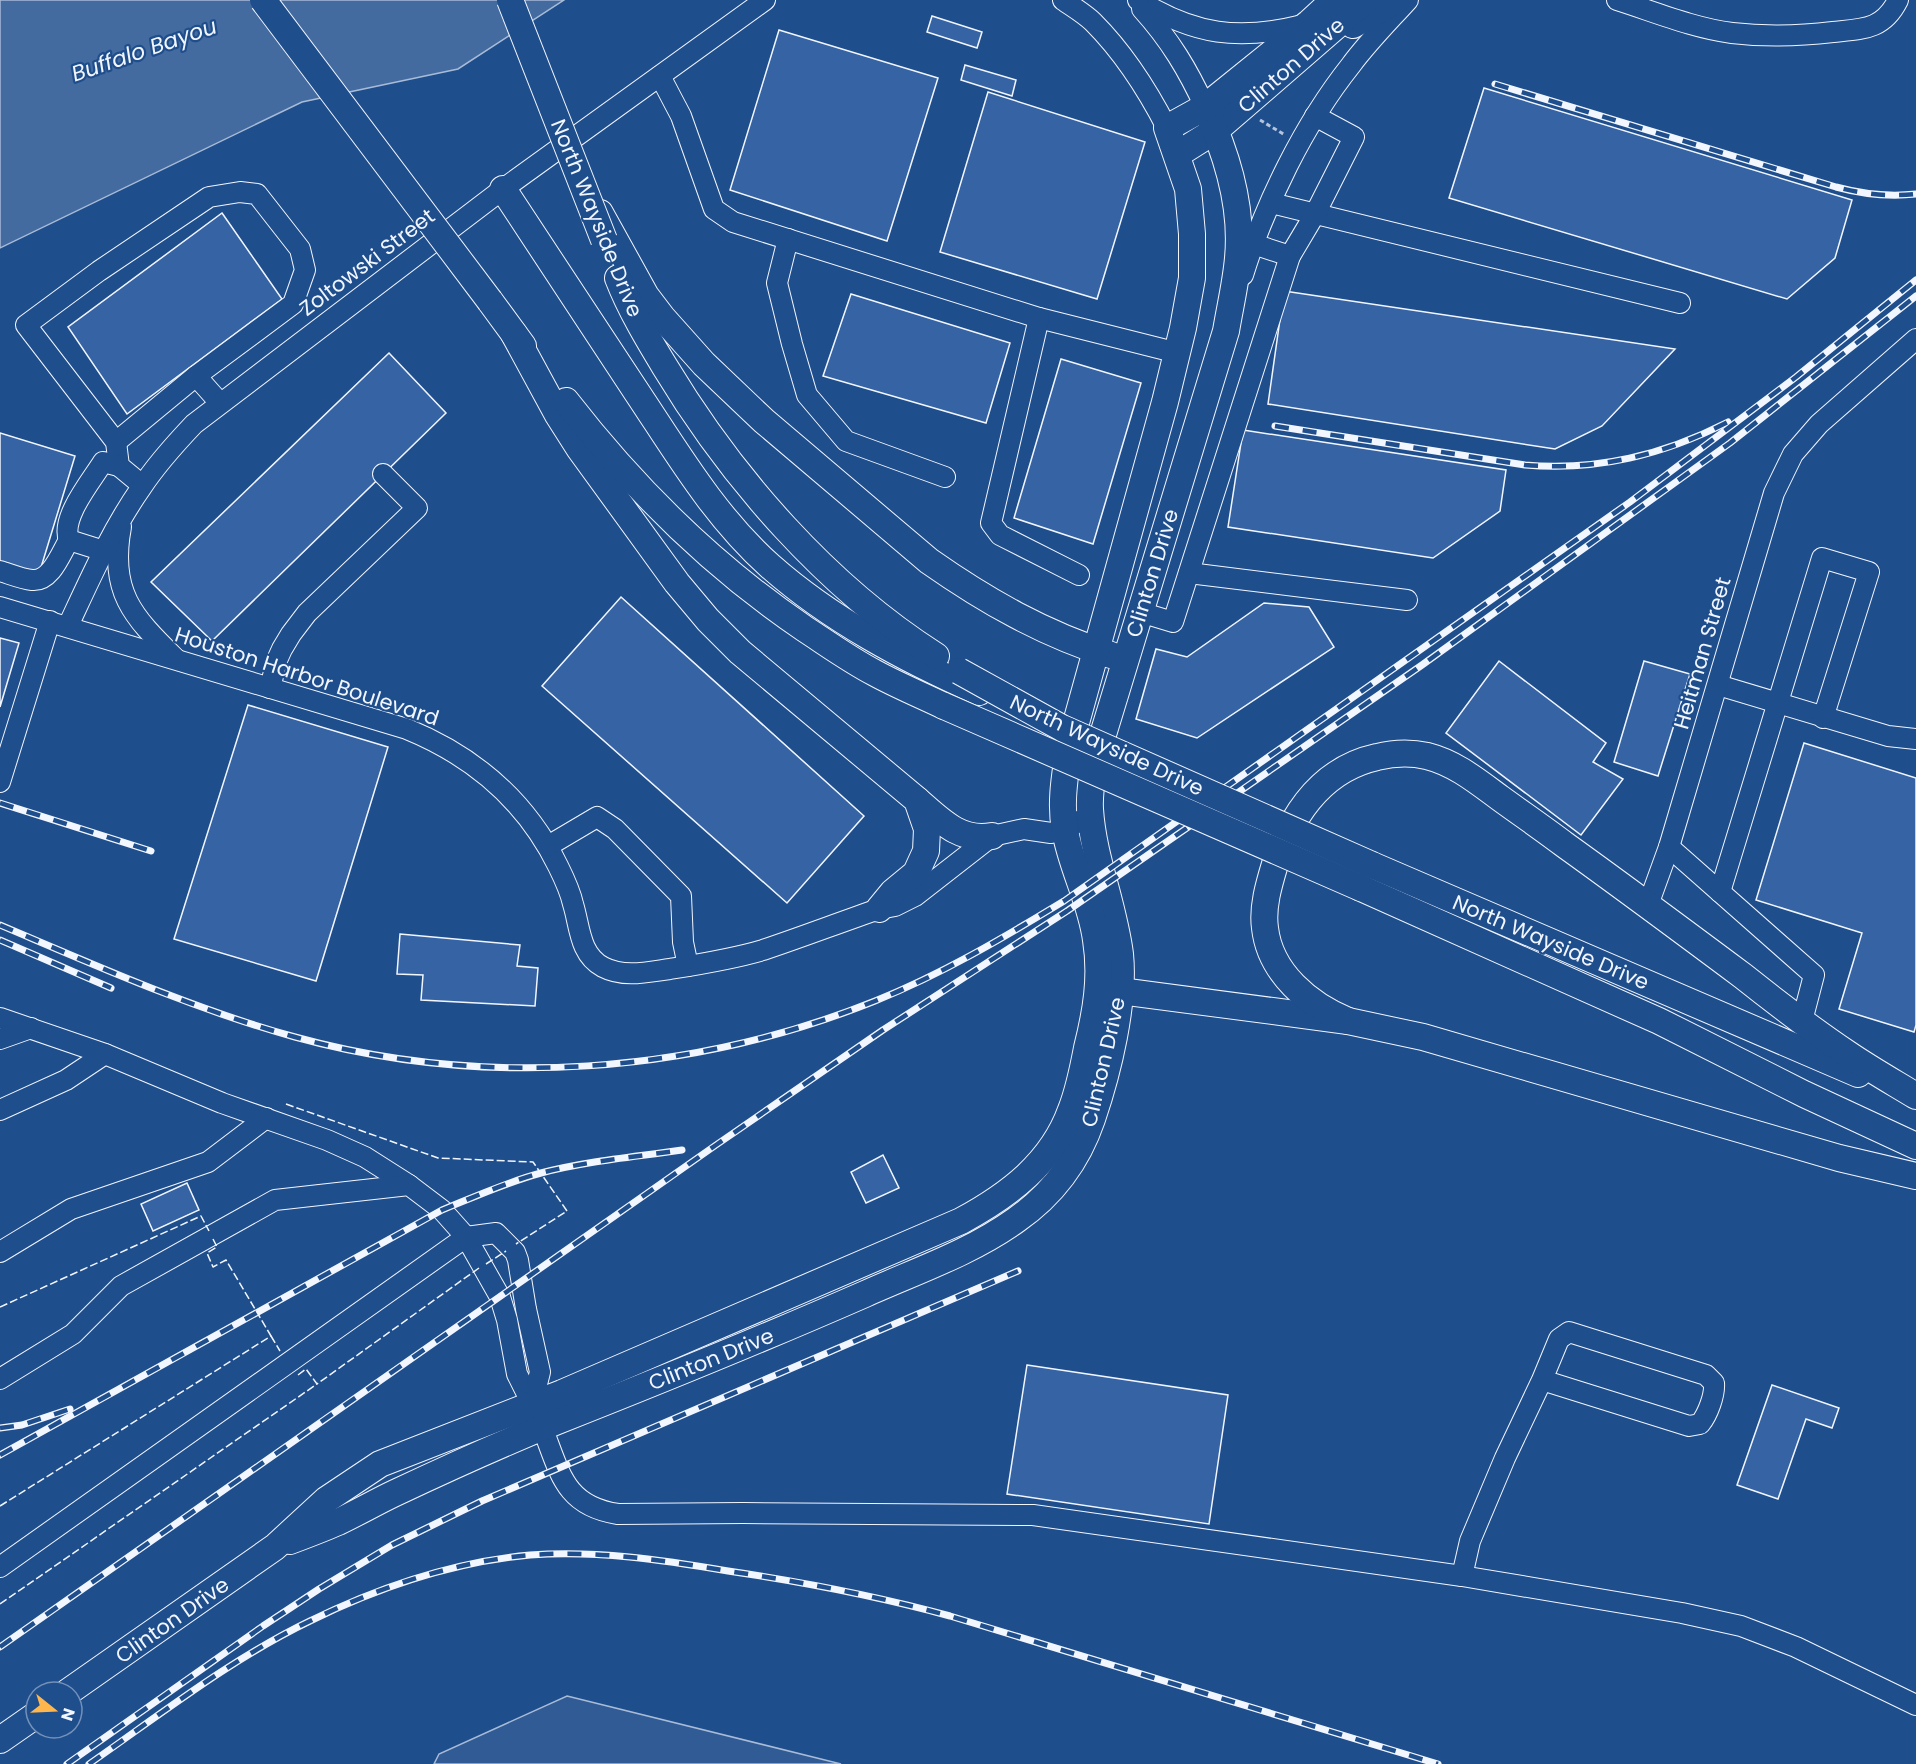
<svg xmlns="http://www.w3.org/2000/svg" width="1916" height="1764" font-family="Poppins,sans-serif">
  <rect width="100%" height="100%" fill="#1f4e8c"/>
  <polygon fill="#305b95" stroke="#a8bbd7" stroke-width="1.5" points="567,1696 841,1764 434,1764 439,1754"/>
  <polygon fill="#446ba0" stroke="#a8bbd7" stroke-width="1.5" points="0,0 564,0 458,69 302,102 0,248"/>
  <g fill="#3563a3" stroke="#f2f6ff" stroke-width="1.5">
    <polygon points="932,16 982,32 977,48 927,32"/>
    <polygon points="779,30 938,78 887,241 730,190"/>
    <polygon points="965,65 1016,80 1012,96 961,80"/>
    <polygon points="1484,88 1852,200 1835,258 1787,299 1449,198"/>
    <polygon points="988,92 1145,142 1097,299 940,252"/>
    <polygon points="222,213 282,299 127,414 68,327"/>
    <polygon points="1284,291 1675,349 1602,426 1555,449 1268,404"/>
    <polygon points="851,294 1010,343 986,423 823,376"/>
    <polygon points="389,353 446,413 212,641 151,582"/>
    <polygon points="1061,359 1141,383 1093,544 1014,518"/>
    <polygon points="1243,430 1506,470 1500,511 1433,558 1228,527"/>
    <polygon points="0,433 75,456 39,574 0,562"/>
    <polygon points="621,597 864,816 787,903 542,686"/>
    <polygon points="1264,603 1309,607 1334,647 1197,738 1136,719 1156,649 1187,657"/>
    <polygon points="0,638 19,643 0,707"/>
    <polygon points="1499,661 1606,743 1593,762 1623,779 1581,835 1446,733"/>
    <polygon points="1644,661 1690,674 1658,776 1614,762"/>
    <polygon points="248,705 388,747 316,981 174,939"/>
    <polygon points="1804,743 1916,778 1916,1025 1914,1032 1839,1009 1862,933 1756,900"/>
    <polygon points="400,934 520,945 517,966 538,968 535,1006 421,1000 423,975 397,974"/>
    <polygon points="883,1155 899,1188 866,1203 851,1172"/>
    <polygon points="187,1183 199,1210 153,1231 141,1204"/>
    <polygon points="1027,1365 1228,1395 1209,1524 1007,1494"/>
    <polygon points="1772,1385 1839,1408 1832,1428 1806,1419 1778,1499 1737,1485"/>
  </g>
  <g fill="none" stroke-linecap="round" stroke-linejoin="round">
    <defs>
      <g id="minor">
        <path d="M1063,0C1073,7 1085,14 1093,22C1124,53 1147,89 1167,128"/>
        <path d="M1138,0C1194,35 1239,41 1303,25"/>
        <path d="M1617,0C1655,12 1693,28 1732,33C1766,37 1799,36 1833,32C1863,29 1883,30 1898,0"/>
        <path d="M1142,9C1170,40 1188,70 1205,107"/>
        <polyline points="660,76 681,116 714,209 733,222 1039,318 1178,353"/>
        <polyline points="1271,203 1680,303"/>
        <polyline points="788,239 777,283 792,344 807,395 846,441 945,477"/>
        <polyline points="1241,240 1290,256 1315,214 1354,137 1315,116"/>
        <path d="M1243,275C1265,204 1304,124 1351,65C1368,42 1389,21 1408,0"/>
        <polyline points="1039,318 991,523 1000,535 1079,575"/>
        <polyline points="116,442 196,376"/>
        <polyline points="142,485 119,466 116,442 26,325 99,271 209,197 240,192 257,194 300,249 305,270 293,304 196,376 220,403"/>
        <path d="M121,527C109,591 132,616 175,658"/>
        <path d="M104,551L69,540C60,518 92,480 103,462L119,466"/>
        <path d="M0,571C10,574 22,579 32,580C51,582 61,553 69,540"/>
        <polyline points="1189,573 1407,600"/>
        <path d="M0,607L407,729C473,756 526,801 558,866C564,878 570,890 573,904C580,926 579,954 603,967C624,978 648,972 670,969C701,964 733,959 763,950C802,937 841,922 879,909L895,906L915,896L992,836L1024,829L1051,833L1065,830L1091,814"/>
        <polyline points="1140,612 1173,622 1290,256"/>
        <path d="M68,626C90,579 111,531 141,488C156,465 175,444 194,424L503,189L765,0"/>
        <polyline points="1718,685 1888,736 1916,739"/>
        <polyline points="270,688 277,660 282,649 291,634 307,613 417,508 383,474"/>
        <polyline points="0,782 50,621"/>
        <polyline points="548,846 597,817 615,829 681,896 683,942 688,966"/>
        <polyline points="1669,847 1814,975 1802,1021"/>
        <polyline points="1720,892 1822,558 1869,572 1823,718"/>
        <polyline points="1648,905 1669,847 1774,493 1793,454 1819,424 1916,339"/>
        <polyline points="0,1018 105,1054 222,1103 327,1140 365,1157 409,1185"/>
        <polyline points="0,1039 31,1028"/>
        <polyline points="0,1110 66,1080 105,1054"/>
        <polyline points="0,1252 71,1209 208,1162 266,1118"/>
        <polyline points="0,1379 73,1334 121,1286 275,1200 409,1185 442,1210 466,1237 500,1297 507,1320 517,1374 532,1404"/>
        <path d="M542,1427C560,1472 564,1506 618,1514L743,1513L1033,1515L1462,1576L1682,1613L1741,1626L1796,1647L1916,1705"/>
        <polyline points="0,1567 466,1237 496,1233 515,1252 518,1260 526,1309 540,1372 532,1404"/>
        <path d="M1462,1576L1470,1541L1505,1458L1542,1380L1689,1426L1700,1424C1708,1414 1715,1395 1714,1383L1706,1375L1569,1332L1559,1339L1542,1380"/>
      </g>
      <g id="major">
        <polyline points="1353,25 1397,0"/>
        <polyline points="1178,154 1216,130 1366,0"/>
        <path d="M503,189C548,257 593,325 638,394C678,454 715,517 770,566C831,620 905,659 979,692"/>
        <path d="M600,213L646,296L662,317L704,364L764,421L929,561C986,601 1044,634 1111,655"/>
        <path d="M618,278C630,309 648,339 665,367C732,478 826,586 936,656"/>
        <polyline points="490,301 523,346"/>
        <polyline points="514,334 558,415 579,448 677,583 708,620 740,652 917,800 927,829 926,851 916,873 893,892 879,909"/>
        <path d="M566,401C635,490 712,566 805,629C828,644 850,660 875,673C897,685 921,695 944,706"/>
        <path d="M917,800C940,820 960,842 992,836"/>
        <polyline points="1372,865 1858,1074"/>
        <polyline points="1361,888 1659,1021 1804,1094 1916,1146"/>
        <polyline points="1105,989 1348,1021 1423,1037 1839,1158 1916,1176"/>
        <path d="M1348,1021C1309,1005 1270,973 1265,928C1262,907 1269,884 1275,864C1292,814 1322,769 1377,757C1393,753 1410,752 1427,756C1455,763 1477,781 1500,798C1522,814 1544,829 1565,845C1625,888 1684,932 1743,976C1777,1003 1812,1030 1848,1054C1870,1069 1893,1082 1916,1096"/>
        <path d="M290,1541C306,1535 322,1529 338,1522C357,1513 376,1502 395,1493C448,1468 501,1444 555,1422C659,1381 762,1339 865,1294C916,1271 970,1253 1016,1220C1052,1195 1078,1160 1092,1119C1108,1072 1125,1003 1120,954C1114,905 1093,858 1090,809C1089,794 1092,779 1094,764L1226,331C1230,307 1236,282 1238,258C1243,206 1227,154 1205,107"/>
        <path d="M68,1692L275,1547L326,1500L380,1464L562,1393L961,1221C1009,1195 1052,1163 1071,1110C1079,1090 1083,1069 1087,1048C1096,1012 1102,977 1096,940C1091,901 1071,867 1065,830C1060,803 1065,775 1069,748L1165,402L1183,328L1192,278V234L1188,189L1167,128L1205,107L1309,23L1334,0"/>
        <polyline points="0,1740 36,1715"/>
      </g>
    </defs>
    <use href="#minor" stroke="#f2f6ff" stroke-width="22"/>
    <use href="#major" stroke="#f2f6ff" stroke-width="28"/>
    <polyline stroke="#b3c4dc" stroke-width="3" stroke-dasharray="4.5 3" stroke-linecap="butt" points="1260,120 1285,135"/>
    <use href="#minor" stroke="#1f4e8c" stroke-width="20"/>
    <use href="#major" stroke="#1f4e8c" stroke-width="26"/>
    <defs>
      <g id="rail">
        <path d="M1495,84L1836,187C1862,194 1889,197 1916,194"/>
        <path d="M1275,426L1525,465C1598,471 1663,455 1728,422"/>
        <polyline points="0,803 151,851"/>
        <path d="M0,925C97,966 193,1009 295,1037C484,1089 693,1074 875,1001C942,974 1003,938 1064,901L1630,502L1796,377L1916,280"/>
        <polyline points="0,940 111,988"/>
        <polyline points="0,1428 22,1425 70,1409"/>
        <path d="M0,1455L442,1210C474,1197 507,1182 541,1173C587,1161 635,1157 682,1150"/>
        <polyline points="0,1647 716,1145 883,1030 1067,911 1422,665 1730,443 1916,296"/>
        <polyline points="67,1764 263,1626 319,1589 392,1545 482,1501 1018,1271"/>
        <path d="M89,1764C161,1714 231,1659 310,1621C379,1587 453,1562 530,1555C596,1550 663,1560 728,1571C803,1582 877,1596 950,1616L1438,1764"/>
      </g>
    </defs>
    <use href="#rail" stroke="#f2f6ff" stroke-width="7"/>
    <use href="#rail" stroke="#1f4e8c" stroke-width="4.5" stroke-dasharray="14" stroke-linecap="butt"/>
    <defs>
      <g id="major-bridge">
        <polyline points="263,0 490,301"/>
        <polyline points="510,0 604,240"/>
        <polyline points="959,671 1062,728 1372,865"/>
        <polyline points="944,706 1361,888"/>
      </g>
    </defs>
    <use href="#major-bridge" stroke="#f2f6ff" stroke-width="28" stroke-linecap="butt"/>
    <use href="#major-bridge" stroke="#1f4e8c" stroke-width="26"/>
    <g stroke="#f2f6ff" stroke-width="1.5" stroke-dasharray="8 3" stroke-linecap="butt">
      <polyline points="286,1104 438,1158 533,1162 567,1211 516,1244"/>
      <polyline points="486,1264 506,1251"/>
      <polyline points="0,1307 201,1216 209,1231"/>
      <polyline points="271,1336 280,1351"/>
      <polyline points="298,1375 306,1369 317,1384 479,1268"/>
      <polyline points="0,1506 271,1336 226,1260 213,1267 207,1253 217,1247 213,1239"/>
      <polyline points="0,1604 317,1384"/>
    </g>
  </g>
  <g text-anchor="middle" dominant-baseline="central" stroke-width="4.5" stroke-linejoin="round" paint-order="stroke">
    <g font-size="21" fill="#f2f6ff" stroke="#1f4e8c">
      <text transform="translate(1291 65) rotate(-41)">Clinton Drive</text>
      <text transform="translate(597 218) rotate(68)">North Wayside Drive</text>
      <text transform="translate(367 262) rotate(-37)">Zoltowski Street</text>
      <text transform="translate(1152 573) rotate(-73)">Clinton Drive</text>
      <text transform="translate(1702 653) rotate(-74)">Heitman Street</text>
      <text transform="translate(307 676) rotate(18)">Houston Harbor Boulevard</text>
      <text transform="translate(1107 745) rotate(25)">North Wayside Drive</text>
      <text transform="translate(1551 942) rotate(23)">North Wayside Drive</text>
      <text transform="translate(1103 1062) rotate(-77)">Clinton Drive</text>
      <text transform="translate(711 1359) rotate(-22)">Clinton Drive</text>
      <text transform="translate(172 1620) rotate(-35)">Clinton Drive</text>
    </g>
    <g font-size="22" font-style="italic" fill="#f2f6ff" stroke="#1f4e8c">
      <text transform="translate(144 50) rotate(-19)">Buffalo Bayou</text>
    </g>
  </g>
  <g transform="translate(54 1710) rotate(108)"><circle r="28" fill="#1f4e8c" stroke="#7391ba" stroke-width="1.5"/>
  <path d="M0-4.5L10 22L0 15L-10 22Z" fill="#ffb74d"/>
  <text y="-9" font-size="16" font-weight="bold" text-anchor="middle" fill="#f2f6ff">N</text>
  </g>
</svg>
